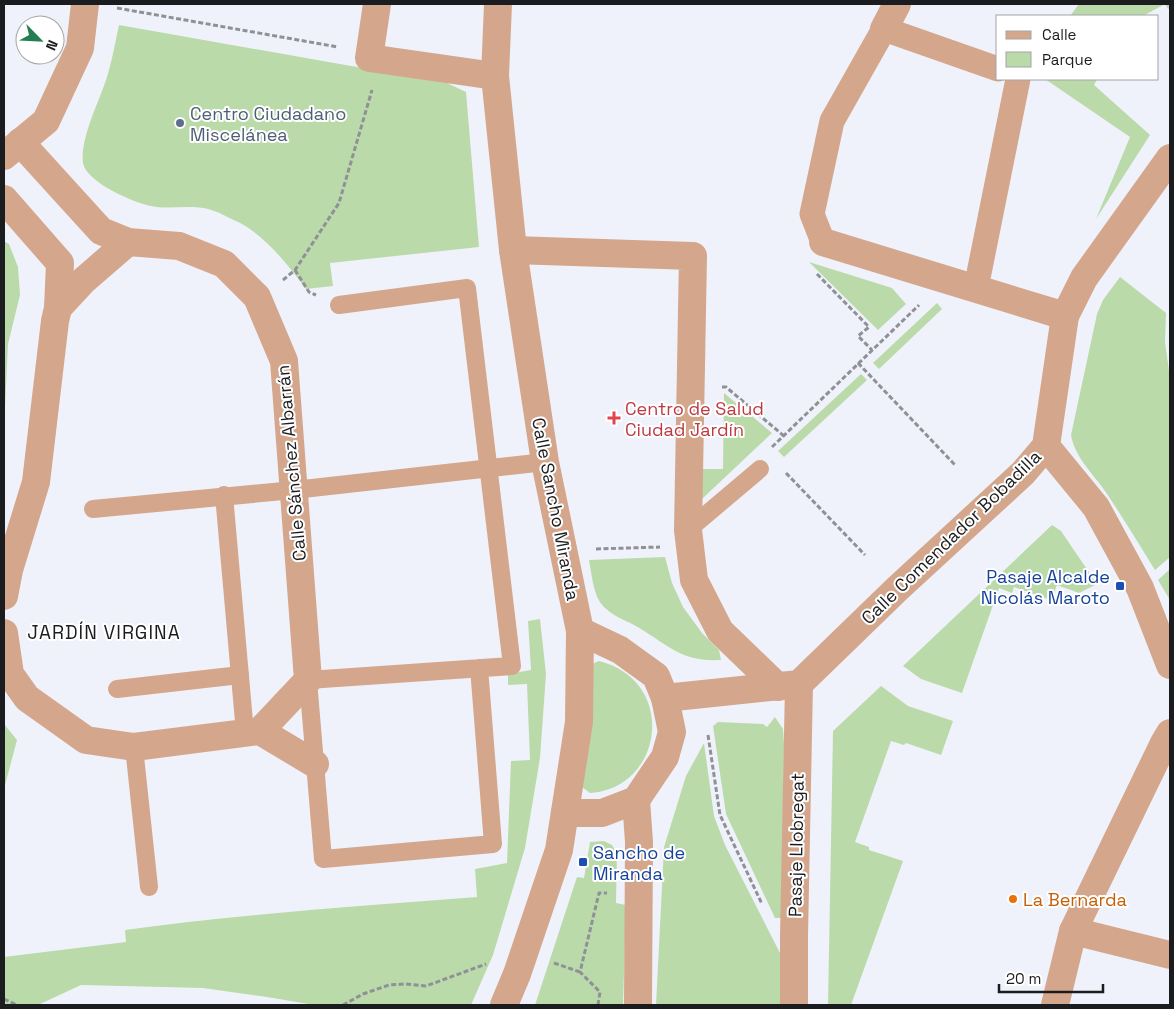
<svg xmlns="http://www.w3.org/2000/svg" width="1174" height="1009" font-family="'Space Grotesk',sans-serif">
  <rect width="100%" height="100%" fill="#f0f2fb"/>
  <g fill="#bbdaaa">
    <polygon points="1079,4 1170,4 1170,8 1168,9 1165,4 1143,16 1070,16"/>
    <path d="M119,25L447,83L466,92L479,247L330,263L333,286L306,289C288,265 264,234 236,221C227,217 217,211 208,209C189,204 170,210 151,206C134,203 86,182 83,163C80,139 98,104 106,80C112,62 115,43 119,25Z"/>
    <polygon points="1045,79 1097,79 1094,85 1150,135 1096,219 1130,137"/>
    <polygon points="4,241 9,244 18,267 20,295 8,344 4,429"/>
    <polygon points="809,262 892,288 906,304 878,330"/>
    <path d="M1120,277L1166,313L1165,342L1170,378V557L1155,570C1140,546 1125,521 1109,497C1096,476 1075,459 1071,435L1097,314L1103,300Z"/>
    <polygon points="937,303 942,309 879,369 873,363"/>
    <polygon points="861,374 867,380 784,457 778,451"/>
    <polygon points="724,393 772,433 703,498 699,498 700,471 703,469 723,469"/>
    <polygon points="1052,525 1061,531 1097,584 1079,593 1057,585 1051,600 1014,587 1012,593 999,588 962,693 921,679 903,666"/>
    <path d="M665,557L672,583L683,607L702,633L719,650L721,660C679,662 668,644 634,625C624,620 612,615 604,607C593,596 592,575 589,560Z"/>
    <polygon points="1170,569 1170,600 1158,580"/>
    <path d="M540,619L546,674L540,758L525,848L493,955L471,1005H314L267,997L203,988L81,985L38,1005H4V957L126,942L125,930C242,914 360,906 477,897L475,869L507,863L511,761L530,760L527,684L508,685V674L531,670L528,621Z"/>
    <path d="M599,661C678,681 664,788 590,793L582,787L591,669L594,663Z"/>
    <polygon points="881,686 908,706 953,721 941,755 906,743 904,745 891,741 855,842 869,847 869,850 903,861 851,1005 828,1005 833,731"/>
    <polygon points="775,717 783,729 784,744 782,918 775,918 726,814 713,726 718,722 763,724 767,727"/>
    <polygon points="4,724 17,740 4,789"/>
    <polygon points="704,743 714,816 725,845 781,955 780,1005 656,1005 664,847 686,776"/>
    <polygon points="604,841 612,845 617,853 616,903 626,905 623,1005 535,1005 577,877 584,878 590,842"/>
  </g>
  <g fill="none" stroke-linecap="round" stroke-linejoin="round">
    <g stroke="#8f9197" stroke-width="3" stroke-dasharray="5 2.5" stroke-linecap="butt">
      <polyline points="117,8 338,47"/>
      <polyline points="295,270 309,292 316,295"/>
      <polyline points="817,274 869,327 858,336 872,350"/>
      <polyline points="283,280 295,270 339,203 372,90"/>
      <polyline points="858,363 956,466"/>
      <polyline points="722,387 726,387 784,436"/>
      <polyline points="772,447 919,305"/>
      <polyline points="786,473 865,555"/>
      <polyline points="596,549 660,547"/>
      <polyline points="708,735 720,815 762,904"/>
      <polyline points="554,963 580,972"/>
      <polyline points="4,999 17,1005"/>
      <polyline points="343,1005 363,994 389,985 405,984 426,986 486,964"/>
      <polyline points="598,1005 600,992 580,972 599,893 607,893"/>
    </g>
    <g stroke="#d4a78d" stroke-width="18">
      <polyline points="339,305 467,288 512,666 308,680 323,859 493,844 479,668"/>
      <polyline points="224,495 245,733"/>
      <polyline points="93,509 294,490 545,462"/>
      <polyline points="688,530 760,469"/>
      <polyline points="117,689 240,675"/>
      <polyline points="134,747 149,887"/>
    </g>
    <g stroke="#d4a78d" stroke-width="25">
      <polyline points="823,242 812,214 832,121 884,29 998,69"/>
      <polyline points="976,288 1018,79"/>
    </g>
    <g stroke="#d4a78d" stroke-width="28">
      <polyline points="377,4 369,58 495,76"/>
      <polyline points="884,29 897,4"/>
      <polyline points="4,156 46,121 80,48 85,4"/>
      <polyline points="4,199 60,263 58,308 55,321 36,482 9,570 4,596"/>
      <polyline points="823,242 1065,316"/>
      <polyline points="513,250 693,256 688,530 694,580 720,631 778,687"/>
      <polyline points="58,308 83,281 128,242"/>
      <polyline points="1046,446 1096,507 1140,588 1170,665"/>
      <polyline points="4,633 10,674 27,698 86,740 134,747 260,731 308,680 284,361 257,297 224,264 179,246 128,242 101,231 20,142"/>
      <polyline points="665,698 799,684 897,589 1023,473 1046,446 1065,316 1084,278 1170,158"/>
      <polyline points="260,731 315,764"/>
      <polyline points="636,800 639,842 638,1005"/>
      <polyline points="565,813 602,813 636,800 665,757 672,732 665,698 656,676 620,650 580,631"/>
      <polyline points="1073,931 1170,955"/>
      <polyline points="794,1005 794,936 799,684"/>
    </g>
    <g stroke="#d4a78d" stroke-width="28">
      <polyline points="498,4 495,76 513,250 545,462 580,631 579,722 559,850 517,974 504,1005"/>
      <polyline points="1055,1005 1073,931 1164,743 1170,733"/>
    </g>
  </g>
  <circle fill="#5c6f8a" stroke="#fff" stroke-width="2" cx="180" cy="123" r="5"/>
  <path fill="#e0444e" stroke="#fff" stroke-width="2" d="M611.5 410.5h5v5h5v5h-5v5h-5v-5h-5v-5h5z"/>
  <g fill="#1a4fb4" stroke="#fff" stroke-width="2">
    <rect x="1115" y="581" width="10" height="10" rx="2.5"/>
    <rect x="578" y="857" width="10" height="10" rx="2.5"/>
  </g>
  <circle fill="#e8710a" stroke="#fff" stroke-width="2" cx="1013" cy="899" r="5"/>
  <g text-anchor="middle" dominant-baseline="central" stroke-width="4" stroke-linejoin="round" paint-order="stroke">
    <g font-size="18" fill="#4e5e75" stroke="#fff" text-anchor="start">
      <text x="190" y="113">Centro Ciudadano<tspan x="190" dy="21">Miscelánea</tspan></text>
    </g>
    <g font-size="18" fill="#be3a42" stroke="#fff" text-anchor="start">
      <text x="625" y="408">Centro de Salud<tspan x="625" dy="21">Ciudad Jardín</tspan></text>
    </g>
    <g font-size="18" fill="#1b1c1f" stroke="#fff">
      <text transform="translate(291 463) rotate(-95)">Calle Sánchez Albarrán</text>
      <text transform="translate(556 509) rotate(79)">Calle Sancho Miranda</text>
      <text transform="translate(951 537) rotate(-44)">Calle Comendador Bobadilla</text>
      <text transform="translate(796 845) rotate(-89)">Pasaje Llobregat</text>
    </g>
    <g font-size="18" fill="#164399" stroke="#fff" text-anchor="end">
      <text x="1110" y="576">Pasaje Alcalde<tspan x="1110" dy="21">Nicolás Maroto</tspan></text>
      <text x="593" y="852" text-anchor="start">Sancho de<tspan x="593" dy="21">Miranda</tspan></text>
    </g>
    <g font-size="18" fill="#c56008" stroke="#fff" text-anchor="start">
      <text x="1023" y="899">La Bernarda</text>
    </g>
    <g font-size="19" letter-spacing="1" fill="#1b1c1f" stroke="#fff">
      <text x="104" y="632">JARDÍN VIRGINA</text>
    </g>
  </g>
  <rect width="1174" height="1009" fill="none" stroke="#1b1c1f" stroke-width="10"/>
  <rect x="996" y="15" width="162" height="65" fill="#ffffff" stroke="#a4a4a5"/>
  <rect x="1006" y="31" width="25" height="8" fill="#d4a78d" stroke="#a4a4a5"/>
  <text x="1042" y="40" font-size="15" fill="#1b1c1f">Calle</text>
  <rect x="1006" y="52" width="25" height="15" fill="#bbdaaa" stroke="#a4a4a5"/>
  <text x="1042" y="65" font-size="15" fill="#1b1c1f">Parque</text>
  <g transform="translate(40 40) rotate(114)"><circle r="24" fill="#ffffff" stroke="#a4a4a5"/>
  <path d="M0-4L9 19L0 12L-9 19Z" fill="#247e53"/>
  <text y="-8" font-size="14" font-weight="bold" text-anchor="middle" fill="#1b1c1f">N</text>
  </g>
  <path d="M999 984v8h104v-8" fill="none" stroke="#1b1c1f" stroke-width="2.5"/>
  <text x="1006" y="984" font-size="15" fill="#1b1c1f" stroke="#ffffff" stroke-width="4" paint-order="stroke">20 m</text>
</svg>
